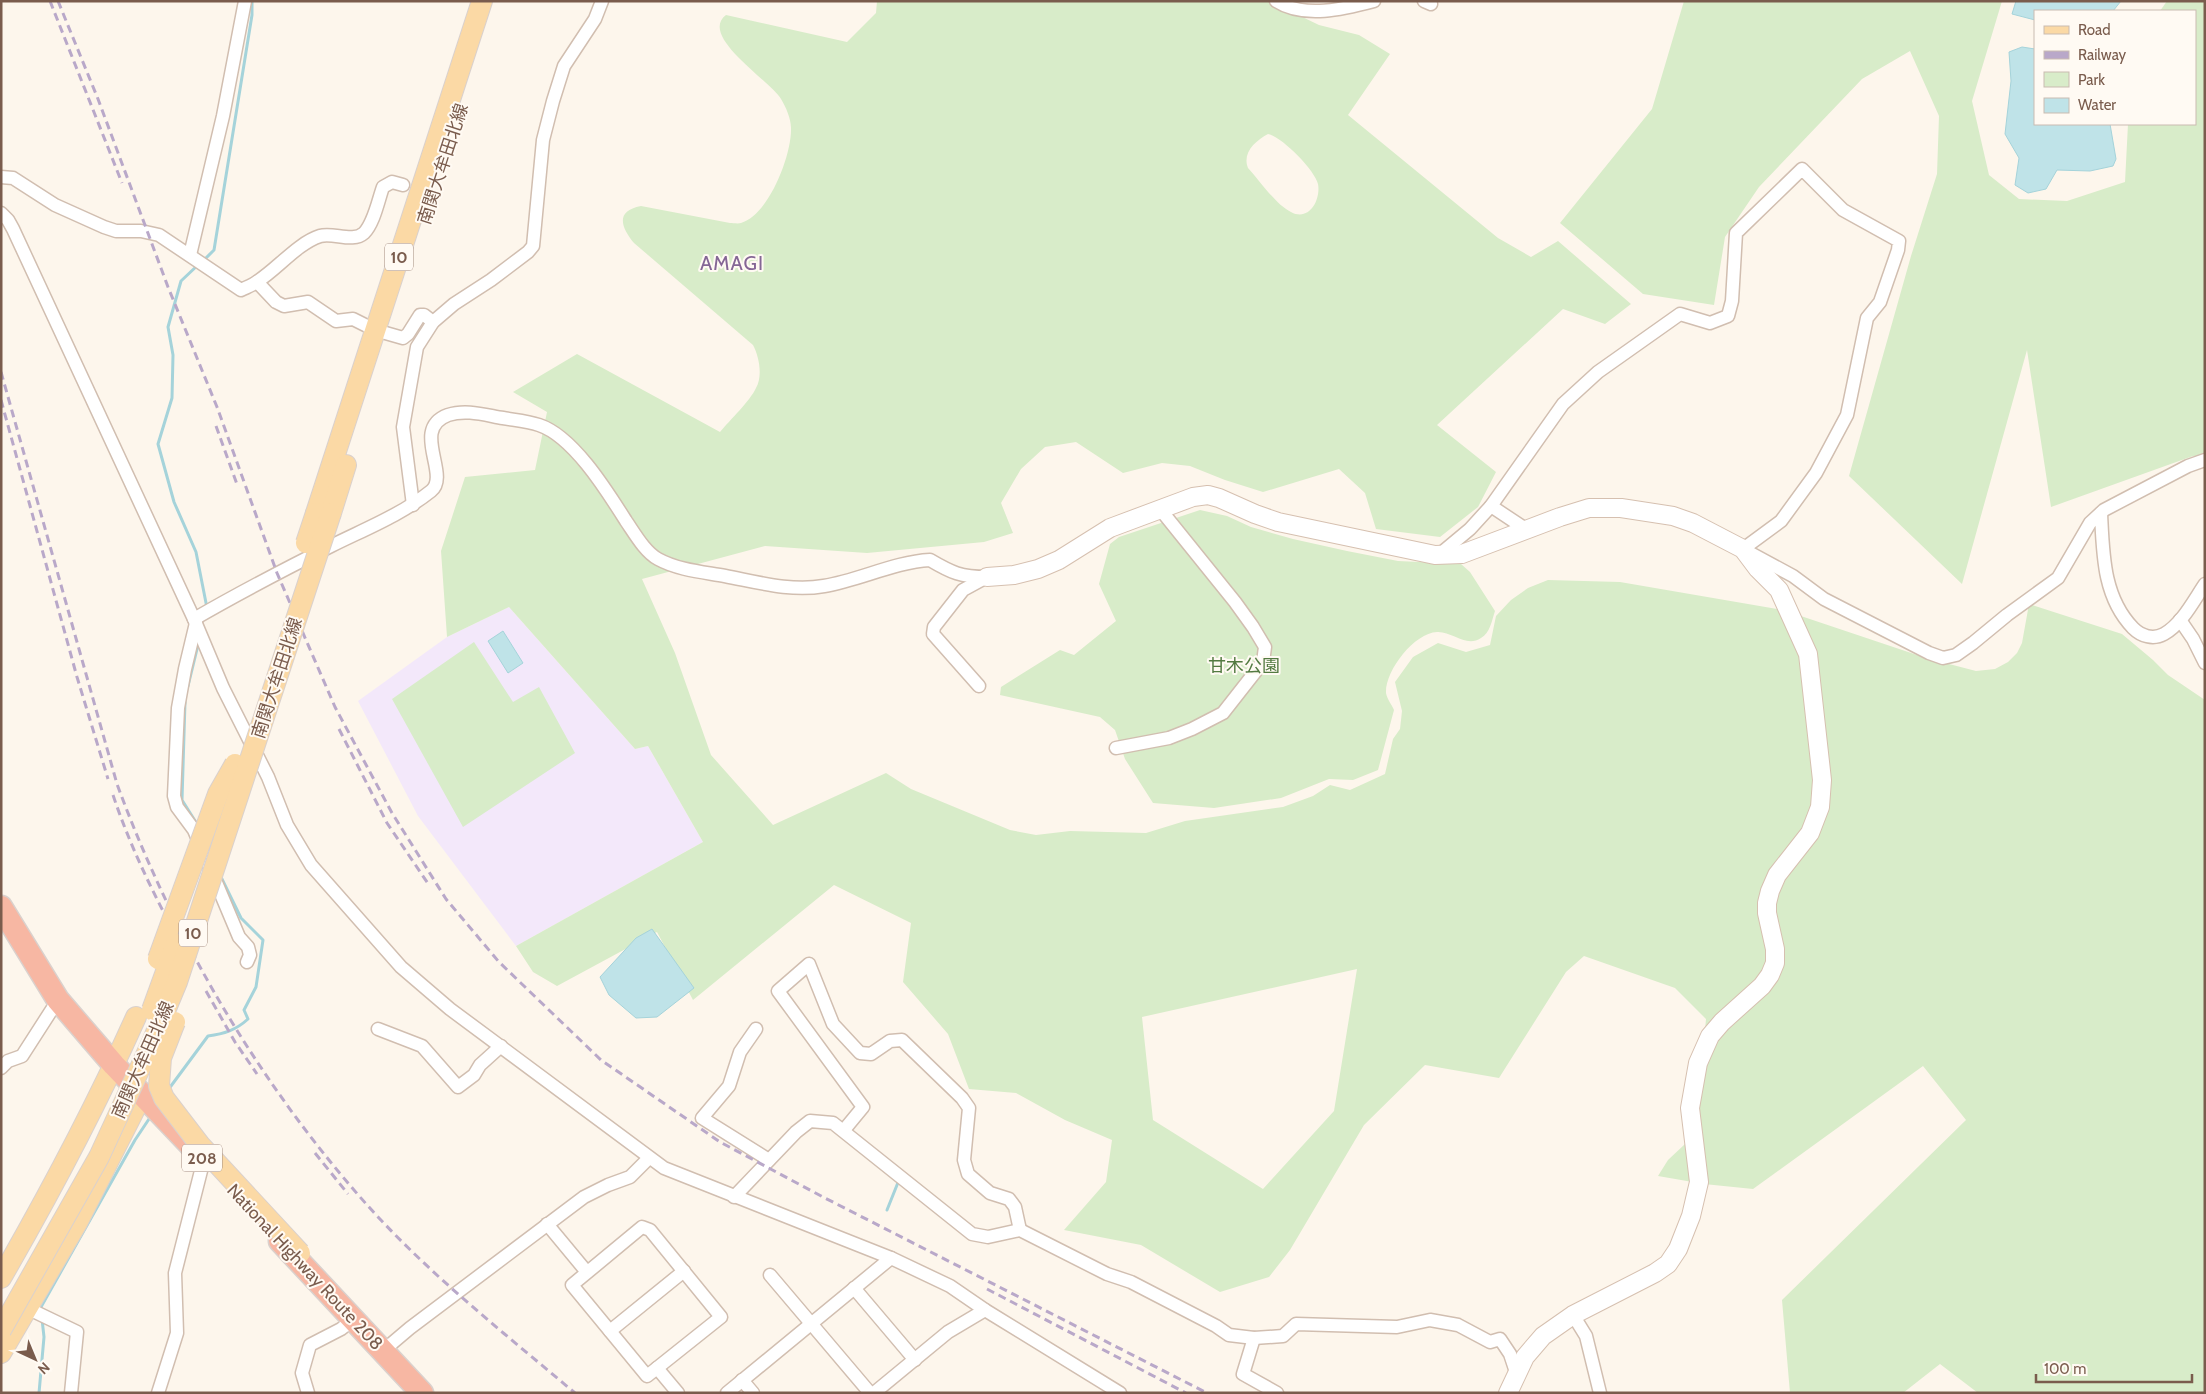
<svg xmlns="http://www.w3.org/2000/svg" width="2206" height="1394" font-family="Cabin,'Noto Sans JP',sans-serif">
  <rect width="100%" height="100%" fill="#fdf6ec"/>
  <polygon fill="#f3e8fa" points="509,607 635,749 648,746 703,842 516,946 418,816 358,701 447,637"/>
  <g fill="#d8ecc9" fill-rule="evenodd">
    <path d="M877,1H1269L1319,25L1359,35L1390,54L1348,115L1498,238L1531,257L1558,241L1631,304L1605,324L1563,309L1437,425L1496,472L1478,507L1440,537L1376,529L1365,493L1339,469L1263,492L1225,480L1190,466L1162,463L1123,473L1076,442L1045,447L1021,469L1001,503L1013,533L984,542L867,553L765,546L642,579L675,653L711,755L773,825L886,773L911,789L1010,830L1036,835L1070,831L1146,833L1185,821L1283,807L1313,796L1330,785L1350,790L1385,774L1393,739L1400,729L1402,711L1395,682L1413,657L1438,643L1466,652L1490,645L1496,616L1511,600L1528,588L1548,580L1620,582L1783,610L1926,658L1976,671L1995,669L2008,662L2017,653L2022,643L2029,604L2122,634L2153,660L2168,675L2205,700V1393H1978L1940,1364L1903,1393H1790L1782,1300L1966,1120L1923,1066L1753,1189L1704,1184L1658,1176L1668,1160L1685,1144L1691,1129L1699,1097L1706,1019L1675,988L1584,956L1566,972L1499,1078L1425,1065L1364,1125L1290,1250L1269,1277L1220,1292L1141,1245L1064,1230L1106,1182L1112,1140L1065,1120L1016,1093L969,1089L948,1034L903,982L911,923L834,885L693,1000L657,932L557,986L533,972L516,946L703,842L648,746L635,749L509,607L447,637L441,551L465,477L535,470L547,412L513,392L577,354L720,432C730,420 750,401 756,388C763,376 759,356 753,345L634,243C621,227 615,211 641,206L730,223C733,223 738,224 741,223C769,215 792,154 791,128C791,119 786,107 781,99C771,81 698,36 726,15L847,42L876,13ZM1268,134C1281,136 1315,170 1318,184C1321,200 1309,222 1291,212C1276,205 1260,181 1248,168C1242,153 1255,141 1268,134ZM1357,969L1334,1111L1263,1189L1153,1120L1142,1017Z"/>
    <polygon points="1684,1 2002,1 1972,101 1989,175 2019,199 2067,201 2125,182 2128,124 2195,124 2195,11 2160,11 2167,1 2205,1 2205,459 2193,456 2051,507 2027,350 1962,584 1849,476 1911,256 1937,174 1939,116 1910,51 1862,79 1759,187 1725,237 1714,305 1643,294 1560,223 1652,109"/>
    <path d="M1200,510L1227,516L1251,527L1293,539L1347,551L1398,561L1461,564L1470,572L1495,611C1492,620 1490,633 1481,638C1466,648 1452,631 1437,632C1414,633 1385,671 1386,693C1387,699 1392,705 1394,710L1378,770L1353,780L1329,779L1281,798L1214,808L1153,803L1125,759L1115,730L1100,717L1000,695L1001,687L1060,650L1074,655L1116,621L1099,584L1110,544L1119,537Z"/>
    <polygon points="474,642 513,702 539,687 575,753 463,827 392,699"/>
  </g>
  <g fill="#bfe3e8" stroke="#a5d3da">
    <polygon points="2016,1 2121,1 2113,11 2035,11 2035,20 2012,14"/>
    <polygon points="2022,47 2035,49 2035,124 2110,124 2116,159 2113,166 2090,171 2057,170 2046,189 2028,193 2015,185 2019,158 2005,134 2011,81 2009,52"/>
    <polygon points="503,631 523,663 508,673 488,641"/>
    <polygon points="652,929 694,988 657,1017 636,1018 609,995 600,977 636,938"/>
  </g>
  <g fill="none" stroke-linecap="round" stroke-linejoin="round">
    <g stroke="#a5d3da" stroke-width="3">
      <polyline points="204,260 214,250 252,15 252,1"/>
      <polyline points="199,264 181,281 168,327 173,355 172,398 158,444 174,502 196,552 207,608"/>
      <polyline points="188,686 199,641"/>
      <polyline points="185,702 182,800 197,824"/>
      <path d="M168,1090L208,1036C224,1034 236,1030 248,1019L244,1010L256,987L263,940L241,918L220,875"/>
      <polyline points="887,1210 899,1180"/>
      <polyline points="41,1310 41,1307 135,1140 151,1116"/>
      <polyline points="39,1393 44,1337 42,1319"/>
    </g>
    <defs>
      <g id="street">
        <path d="M1276,1C1304,19 1344,9 1374,1"/>
        <polyline points="1424,1 1431,4"/>
        <path d="M1,177L13,178L55,205L104,227L116,231H141L159,235L241,290C247,287 253,285 258,281C277,269 298,243 320,236C333,232 353,243 364,233C374,223 378,201 383,187L392,182L403,185"/>
        <polyline points="1,213 8,220 13,229 194,619 223,688 268,777 287,825 311,865 401,967 450,1009 664,1168 891,1258 950,1286 985,1310 1120,1393"/>
        <polyline points="190,255 223,116 245,1"/>
        <polyline points="257,282 276,302 284,306 308,302 336,321 353,319 375,330 403,338 408,334 420,315 424,315 433,322"/>
        <polyline points="413,505 403,427 417,347 433,322 454,304 491,280 528,252 533,246 543,140 553,101 564,66 595,19 602,1"/>
        <polyline points="1491,506 1527,530"/>
        <path d="M2101,513C2103,554 2103,597 2133,628C2141,636 2153,640 2164,634C2182,624 2194,600 2205,584"/>
        <polyline points="1440,554 1470,529 1491,506 1563,404 1598,372 1680,314 1710,323 1728,316 1732,301 1736,233 1802,169 1843,210 1899,241 1898,250 1880,302 1867,318 1847,415 1816,473 1781,521 1743,549 1793,576 1824,599 1929,653 1943,658 1956,655 1973,643 2007,615 2058,578 2090,523 2104,510 2188,466 2205,460"/>
        <path d="M194,619C239,593 285,569 331,546C365,529 401,515 431,491C451,475 410,429 448,415C466,409 485,415 503,418C514,420 527,421 539,425C573,436 607,491 626,521C635,534 645,552 658,559C678,570 703,572 725,576C757,582 791,592 824,586C860,580 894,562 930,560C952,573 961,577 987,577"/>
        <polyline points="2180,620 2193,639 2205,663"/>
        <polyline points="196,623 185,669 178,708 174,796 177,807 194,830 239,937 248,947 250,955 247,962"/>
        <polyline points="979,686 933,634 934,627 963,590 985,578"/>
        <polyline points="1116,748 1169,738 1192,729 1223,713 1263,662 1265,647 1253,627 1235,602 1160,509"/>
        <polyline points="378,1029 422,1046 458,1087 474,1075 480,1065 501,1046"/>
        <polyline points="756,1029 740,1052 729,1086 702,1118 769,1160"/>
        <polyline points="1,1068 8,1061 22,1056 58,1000"/>
        <polyline points="844,1130 863,1107 778,991 809,964 833,1024 860,1053 871,1054 890,1041 902,1040 962,1098 969,1108 964,1160 968,1174 990,1193 1009,1199 1015,1207 1020,1230"/>
        <polyline points="734,1197 796,1132 810,1121 833,1123 972,1234 988,1237 1020,1230 1107,1274 1131,1282 1216,1326 1229,1335 1254,1338 1283,1336 1296,1324 1397,1327 1430,1320 1458,1325 1490,1342 1500,1339 1510,1354 1516,1372"/>
        <polyline points="547,1224 586,1271"/>
        <polygon points="642,1227 650,1230 721,1317 647,1376 572,1285"/>
        <polyline points="770,1275 870,1393"/>
        <polyline points="854,1288 915,1360"/>
        <polyline points="27,1308 77,1332 71,1393"/>
        <polyline points="1573,1315 1586,1336 1600,1393"/>
        <polyline points="610,1331 684,1271"/>
        <polyline points="1254,1338 1243,1374 1277,1393"/>
        <polyline points="384,1350 410,1328 584,1197 608,1185 630,1177 649,1158"/>
        <polyline points="657,1368 678,1393"/>
        <polyline points="742,1380 753,1393"/>
        <polyline points="158,1393 177,1333 175,1273 204,1159"/>
        <polyline points="308,1393 302,1373 310,1345 341,1329 354,1319"/>
        <polyline points="727,1393 891,1258"/>
        <polyline points="874,1393 948,1332 985,1310"/>
      </g>
      <polyline id="secondary" points="987,577 1014,575 1038,569 1059,560 1110,528 1193,497 1208,495 1219,498 1255,514 1278,522 1435,555 1462,554 1560,517 1589,508 1621,508 1673,516 1693,523 1743,549 1758,569 1779,590 1808,654 1822,780 1820,807 1810,833 1777,875 1770,891 1767,903 1767,913 1775,949 1775,963 1770,975 1762,986 1722,1022 1710,1036 1698,1063 1690,1108 1699,1182 1691,1216 1678,1249 1668,1264 1655,1273 1573,1315 1543,1336 1525,1357 1508,1393"/>
      <g id="primary">
        <polyline points="316,513 482,1"/>
        <polyline points="331,513 346,465"/>
        <path d="M1,1278C50,1193 96,1106 136,1017"/>
        <polyline points="1,1353 77,1223 142,1095"/>
      </g>
      <g id="highway">
        <polyline points="1,907 58,1000 114,1065 195,1150"/>
        <polyline points="280,1241 422,1393"/>
      </g>
    </defs>
    <use href="#street" stroke="#d1beb0" stroke-width="15"/>
    <use href="#secondary" stroke="#d6c0b0" stroke-width="20"/>
    <use href="#primary" stroke="#dad1cd" stroke-width="22"/>
    <use href="#highway" stroke="#dad1cd" stroke-width="25"/>
    <use href="#street" stroke="#fff" stroke-width="12"/>
    <use href="#secondary" stroke="#fff" stroke-width="18"/>
    <use href="#primary" stroke="#fbd9a5" stroke-width="20"/>
    <use href="#highway" stroke="#f7b7a3" stroke-width="22"/>
    <g stroke="#b9a8c9" stroke-width="3" stroke-dasharray="8 5" stroke-linecap="butt">
      <polyline points="50,1 122,183"/>
      <polyline points="58,1 98,99 168,287 217,407 277,573 335,707 392,813 446,899 499,962 601,1060 720,1142 823,1197 1207,1393"/>
      <path d="M1,372L117,784C173,937 259,1084 368,1206C430,1275 504,1333 575,1393"/>
      <polyline points="1,400 77,677 108,779"/>
      <polyline points="216,426 238,487"/>
      <polyline points="339,729 387,823 429,885"/>
      <path d="M113,795C133,855 161,909 191,963"/>
      <polyline points="206,991 235,1042 257,1074"/>
      <polyline points="315,1153 348,1194"/>
      <polyline points="987,1289 1186,1393"/>
    </g>
    <defs>
      <g id="primary-bridge">
        <polyline points="306,543 316,513"/>
        <polyline points="158,959 218,794 235,764"/>
        <polyline points="152,1010 176,944"/>
        <polyline points="175,1022 161,1058 159,1086 164,1098 200,1145 300,1253"/>
        <polyline points="1,1330 99,1157 153,1040 177,982 331,513"/>
      </g>
    </defs>
    <use href="#primary-bridge" stroke="#dad1cd" stroke-width="22" stroke-linecap="butt"/>
    <use href="#primary-bridge" stroke="#fbd9a5" stroke-width="20"/>
  </g>
  <g text-anchor="middle" dominant-baseline="central" stroke-width="4" stroke-linejoin="round" paint-order="stroke">
    <g fill="#fffaf3" stroke="#a28b7f" stroke-width="1">
      <rect x="385" y="243.5" width="28" height="27" rx="4"/>
      <rect x="179" y="919.5" width="28" height="27" rx="4"/>
      <rect x="182" y="1144.5" width="40" height="27" rx="4"/>
    </g>
    <g font-size="16" font-weight="bold" fill="#7a5c4d">
      <text x="399" y="257">10</text>
      <text x="193" y="933">10</text>
      <text x="202" y="1158">208</text>
    </g>
    <g font-size="18" fill="#7a5c4d" stroke="#fffaf3">
      <text transform="translate(443 164) rotate(-72)">南関大牟田北線</text>
      <text transform="translate(277 678) rotate(-72)">南関大牟田北線</text>
      <text transform="translate(143 1060) rotate(-66)">南関大牟田北線</text>
      <text transform="translate(305 1267) rotate(47)">National Highway Route 208</text>
    </g>
    <g font-size="18" fill="#537a41" stroke="#fffaf3">
      <text x="1244" y="666">甘木公園</text>
    </g>
    <g font-size="20" letter-spacing="1" fill="#846695" stroke="#fffaf3">
      <text x="732" y="263">AMAGI</text>
    </g>
  </g>
  <rect width="2206" height="1394" fill="none" stroke="#7a5c4d" stroke-width="5"/>
  <rect x="2034" y="10" width="162" height="115" fill="#fffaf3" stroke="#cabbb1"/>
  <rect x="2044" y="26" width="25" height="8" fill="#fbd9a5" stroke="#cabbb1"/>
  <text x="2078" y="35" font-size="15" fill="#7a5c4d">Road</text>
  <rect x="2044" y="51" width="25" height="8" fill="#b9a8c9" stroke="#cabbb1"/>
  <text x="2078" y="60" font-size="15" fill="#7a5c4d">Railway</text>
  <rect x="2044" y="72" width="25" height="15" fill="#d8ecc9" stroke="#cabbb1"/>
  <text x="2078" y="85" font-size="15" fill="#7a5c4d">Park</text>
  <rect x="2044" y="98" width="25" height="15" fill="#bfe3e8" stroke="#cabbb1"/>
  <text x="2078" y="110" font-size="15" fill="#7a5c4d">Water</text>
  <g transform="translate(35 1359) rotate(136)" stroke="#fffaf3" stroke-width="4" paint-order="stroke">
  <path d="M0-4L9 19L0 12L-9 19Z" fill="#7a5c4d"/>
  <text y="-8" font-size="14" font-weight="bold" text-anchor="middle" fill="#7a5c4d">N</text>
  </g>
  <path d="M2036 1374v8h156v-8" fill="none" stroke="#7a5c4d" stroke-width="2.5"/>
  <text x="2044" y="1374" font-size="15" fill="#7a5c4d" stroke="#fffaf3" stroke-width="4" paint-order="stroke">100 m</text>
</svg>
